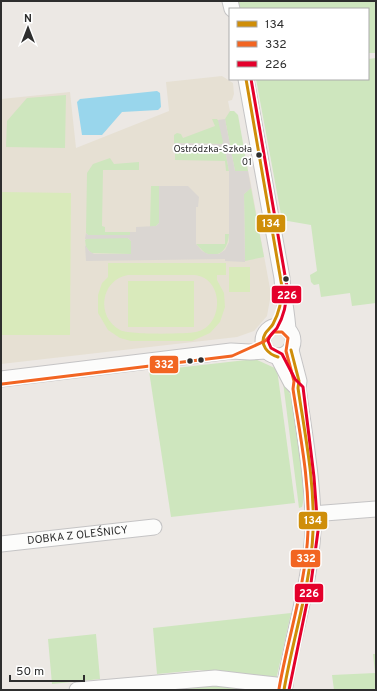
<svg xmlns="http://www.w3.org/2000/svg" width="377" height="691" font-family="Overpass,sans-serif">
  <rect width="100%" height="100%" fill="#ece8e4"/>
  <polygon fill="#e6e0d3" points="222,76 233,83 234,94 232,100 228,101 230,111 234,111 250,179 271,294 267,316 254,331 237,337 1,364 1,99 70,92 76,148 169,111 166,82"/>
  <g fill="#cee6be">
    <polygon points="238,1 376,1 376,53 368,53 368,9 239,9"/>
    <polygon points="376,58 376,303 352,306 350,293 321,297 319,284 314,285 311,282 310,275 317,271 311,225 282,220 256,79 368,79 368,59"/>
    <polygon points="66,95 65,148 6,147 7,121 27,98"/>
    <polygon points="230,111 234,111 238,115 248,171 235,171 225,119"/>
    <polygon points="212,119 217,119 220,123 224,142 222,144 174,143 174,135 177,133 181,134 183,138 215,126"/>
    <polygon points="176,147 222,147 225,149 229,171 226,171 225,161 175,160 175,149"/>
    <polygon points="110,158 114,164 139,162 139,170 103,170 102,226 105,227 105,232 130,232 130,235 88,235 86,233 87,173 93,164"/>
    <polygon points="151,186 159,186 159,223 156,226 150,227"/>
    <polygon points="251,188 264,257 245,261 244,194"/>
    <path d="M225,234H229C228,249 220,259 205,253L196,244H225Z"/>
    <polygon points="88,238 128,238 131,241 131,254 91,253 86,247 85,240"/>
    <polygon points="255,359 277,369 295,503 171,517 149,371"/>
    <path d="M283,382C284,383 287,385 287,386C294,397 308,498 302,507L299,508Z"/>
    <polygon points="291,613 276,680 199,670 157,674 153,628"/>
    <polygon points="96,634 100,679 52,684 48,639"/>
    <polygon points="373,654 376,654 376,690 334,690 332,675 375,673"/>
    <polygon points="229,684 274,690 144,690"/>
  </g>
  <g fill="#d9eabb" fill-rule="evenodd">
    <polygon points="1,192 71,193 70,335 1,335"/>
    <path d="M108,263H226V275H217V280L224,293L225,307L220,322L210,333L192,341H131L120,338L108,330L98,313V295L102,283L108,277ZM128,275H194C224,277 225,326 196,332C186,334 128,335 120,330C96,317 100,280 128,275Z"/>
    <rect x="229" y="267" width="21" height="25"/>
    <rect x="128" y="281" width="66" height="46"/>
  </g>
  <polygon fill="#dad6d2" points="225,119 235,171 248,171 251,188 244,194 245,262 225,261 225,259 86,261 85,245 89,251 94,254 131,254 131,241 128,238 85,239 86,233 88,235 130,235 130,232 136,232 136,227 156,226 159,223 159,186 188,186 199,197 198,207 196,207 196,244 202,251 208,254 219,254 225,250 229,242 229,171 225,149 222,147 176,147 175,149 174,143 222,144 223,142 218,120"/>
  <polygon fill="#99d6ec" points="157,91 160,93 161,107 158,110 122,112 102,135 82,135 77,102 80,99"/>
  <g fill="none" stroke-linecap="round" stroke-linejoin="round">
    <defs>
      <g id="minor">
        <polyline points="230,1 232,9"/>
        <path d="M246,79L282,278C283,296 287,312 288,330"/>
        <circle cx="278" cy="341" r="15"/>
        <polyline points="278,357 291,382 297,388"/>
        <polyline points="1,379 231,351 250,352 266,351"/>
        <polyline points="312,514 376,509"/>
        <path id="s1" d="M1,544L154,527"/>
        <polyline points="77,690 215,678 285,686"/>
        <path d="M284,690C292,637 310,585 313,531C314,487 304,432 298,388L299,381L291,350"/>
      </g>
    </defs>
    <use href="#minor" stroke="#c5c4c5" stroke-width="17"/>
    <use href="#minor" stroke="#fcfcfb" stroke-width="15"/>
    <defs>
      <g id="bus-1">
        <path d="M246,79L282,287C282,299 279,313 273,324C271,328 267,330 265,334C259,345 268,354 278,357"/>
        <path d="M284,690C293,637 311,585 313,531C315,483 305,435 298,388L299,381L291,350"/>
      </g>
      <path id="bus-2" d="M2,384L232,356L265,341L274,332H282L288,338L286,351L294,381L293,389C300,435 310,483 308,531C306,584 288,637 279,689"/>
      <path id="bus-3" d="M251,79L287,287C287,300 284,316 277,328C273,333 269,335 268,341L271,348L282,354L295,379L303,387L314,477L318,531L311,583L289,690"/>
    </defs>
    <use href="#bus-1" stroke="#fff" stroke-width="6"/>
    <use href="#bus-2" stroke="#fff" stroke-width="6"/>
    <use href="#bus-3" stroke="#fff" stroke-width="6"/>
    <use href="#bus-1" stroke="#cf8e09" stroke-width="3"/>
    <use href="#bus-2" stroke="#f26522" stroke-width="3"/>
    <use href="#bus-3" stroke="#e4002b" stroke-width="3"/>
  </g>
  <g fill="#2e2e2e" stroke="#fff" stroke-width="1.5">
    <circle cx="259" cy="155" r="3.5"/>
    <circle cx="286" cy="279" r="3.5"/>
    <circle cx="201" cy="360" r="3.5"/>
    <circle cx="190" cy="361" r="3.5"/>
  </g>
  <g text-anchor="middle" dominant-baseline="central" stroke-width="3.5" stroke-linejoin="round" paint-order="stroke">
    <g font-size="10" fill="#2e2e2e" stroke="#fff" text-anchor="end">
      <text x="252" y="149">Ostródzka-Szkoła<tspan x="252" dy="13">01</tspan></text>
    </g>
    <g font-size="11" fill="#2e2e2e" stroke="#fff">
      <text stroke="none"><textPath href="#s1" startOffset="77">DOBKA Z OLEŚNICY</textPath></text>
    </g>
  </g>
  <g stroke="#fff" stroke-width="1.5">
    <rect x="256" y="214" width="30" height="19" rx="4" fill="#cf8e09"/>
    <rect x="271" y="285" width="31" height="19" rx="4" fill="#e4002b"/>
    <rect x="149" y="355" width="30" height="19" rx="4" fill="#f26522"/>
    <rect x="298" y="511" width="30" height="19" rx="4" fill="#cf8e09"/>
    <rect x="290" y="549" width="31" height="19" rx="4" fill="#f26522"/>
    <rect x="294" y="583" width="30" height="20" rx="4" fill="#e4002b"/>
  </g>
  <g font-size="11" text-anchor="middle" font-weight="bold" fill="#fff">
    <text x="271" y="227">134</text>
    <text x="287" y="299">226</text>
    <text x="164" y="368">332</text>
    <text x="313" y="524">134</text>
    <text x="306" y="562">332</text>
    <text x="309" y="597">226</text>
  </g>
  <rect width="377" height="691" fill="none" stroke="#2e2e2e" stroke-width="4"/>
  <rect x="229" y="8" width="140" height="72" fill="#ffffff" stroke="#ababab"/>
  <rect x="237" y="21" width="20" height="6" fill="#cf8e09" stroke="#ababab"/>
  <text x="265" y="28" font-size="12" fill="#2e2e2e">134</text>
  <rect x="237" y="41" width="20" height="6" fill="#f26522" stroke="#ababab"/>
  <text x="265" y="48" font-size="12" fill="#2e2e2e">332</text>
  <rect x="237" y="61" width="20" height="6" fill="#e4002b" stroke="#ababab"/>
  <text x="265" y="68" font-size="12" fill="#2e2e2e">226</text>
  <g transform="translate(28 28)" stroke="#ffffff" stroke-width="3" paint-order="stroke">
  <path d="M0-3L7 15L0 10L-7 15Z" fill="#2e2e2e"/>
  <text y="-6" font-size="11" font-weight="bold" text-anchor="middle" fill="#2e2e2e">N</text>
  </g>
  <path d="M10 675v6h74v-6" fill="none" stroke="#2e2e2e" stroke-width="2"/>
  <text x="16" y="675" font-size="12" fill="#2e2e2e" stroke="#ffffff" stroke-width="3" paint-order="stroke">50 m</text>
</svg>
